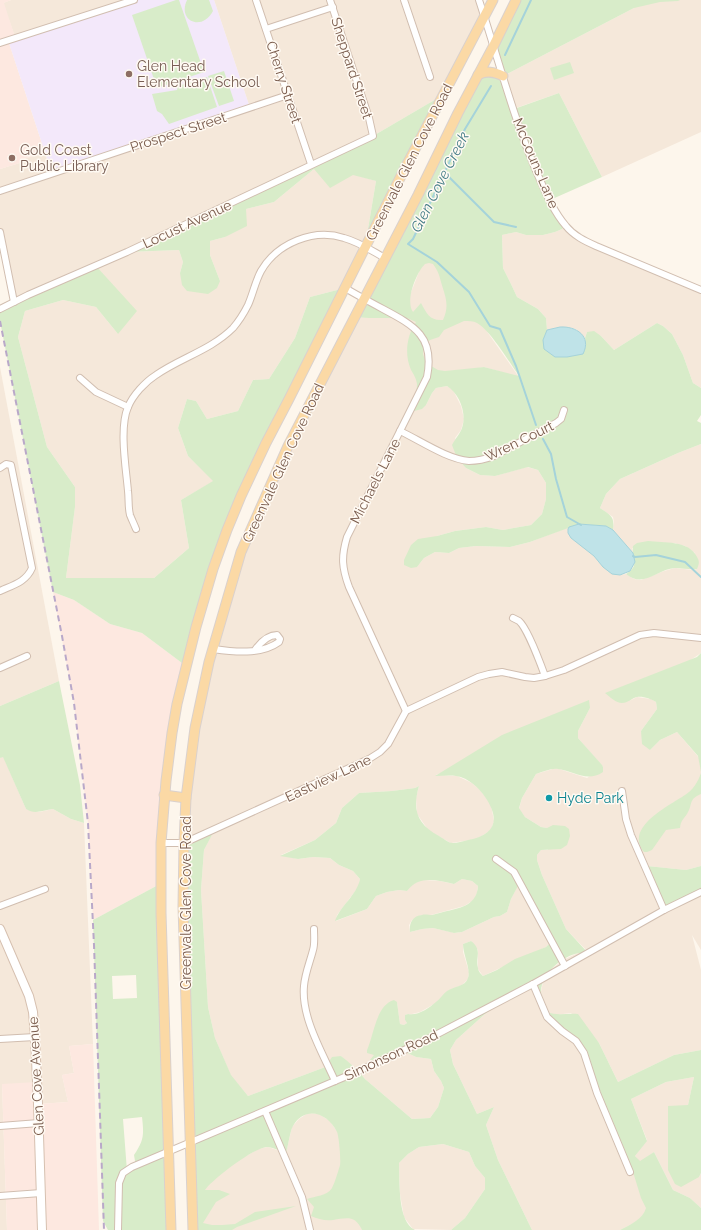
<svg xmlns="http://www.w3.org/2000/svg" width="701" height="1230" font-family="Raleway,sans-serif">
  <rect width="100%" height="100%" fill="#fdf6ec"/>
  <g fill="#f5e8da">
    <polygon points="11,0 134,0 15,37 3,3"/>
    <polygon points="214,0 479,0 484,16 443,95 373,136 129,252 179,250 183,262 180,273 220,281 210,255 210,241 225,237 246,209 274,202 314,169 353,174 376,181 365,247 345,288 310,297 295,338 269,379 253,380 238,411 207,419 196,401 187,399 178,428 188,456 214,481 181,500 189,548 154,578 66,578 75,507 75,487 47,447 18,337 25,311 63,300 96,307 118,334 96,266 14,302 0,232 0,169 23,162 23,159 45,153 52,174 250,108"/>
    <polygon points="603,0 701,0 701,132 602,177 559,93 513,109 503,76 634,8"/>
    <polygon points="565,226 580,238 701,290 701,388 693,383 683,355 672,334 663,326 657,323 614,350 601,336 587,332 585,338 576,329 560,327 547,330 546,318 538,309 517,297 511,284 503,268 502,235 516,232 526,235 543,235 555,232 562,229"/>
    <polygon points="426,254 476,316 519,377 484,367 427,377 426,405 432,393 436,388 447,386 453,390 461,406 464,419 461,430 455,438 466,468 480,475 495,476 527,467 538,470 546,483 546,499 542,514 531,525 503,530 486,527 455,531 437,536 417,567 424,558 435,552 449,553 459,548 476,546 510,547 530,542 569,527 568,529 583,547 594,556 603,567 620,575 626,574 634,579 641,580 664,571 675,568 693,570 697,569 695,553 685,546 674,543 632,548 633,553 613,530 614,522 613,517 600,508 606,494 620,479 678,453 701,444 701,653 629,701 637,697 651,699 656,702 657,709 641,731 650,750 660,740 677,732 701,760 701,866 686,870 647,866 701,892 701,950 692,935 701,970 701,1050 674,1055 618,1082 599,1043 571,1013 555,1015 547,1012 541,992 543,982 550,970 563,960 578,953 588,952 566,929 542,875 537,860 537,855 541,850 548,850 547,828 541,827 525,817 519,809 522,798 536,774 556,768 587,778 603,767 578,738 578,731 590,708 436,775 457,776 472,783 481,791 491,805 494,821 491,830 477,839 451,843 429,831 417,814 416,798 419,786 415,788 392,791 359,793 342,808 336,823 315,840 281,855 298,859 313,857 330,858 339,865 353,871 360,879 359,886 337,915 336,921 367,909 376,896 387,892 399,890 407,891 412,884 422,880 440,881 454,884 462,879 472,881 478,886 477,893 474,900 464,906 431,915 421,915 412,920 409,925 410,932 422,929 433,928 455,933 462,932 494,917 500,916 507,912 511,899 519,883 550,943 546,947 483,976 478,969 478,950 471,941 463,944 463,952 469,972 468,979 462,985 448,991 436,1003 420,1012 412,1014 408,1014 405,1015 405,1020 407,1023 404,1025 400,1024 397,1002 367,1050 375,1055 371,1060 403,1051 416,1057 431,1059 434,1071 441,1081 444,1088 438,1107 430,1118 412,1119 365,1079 359,1071 354,1068 341,1056 328,1066 248,1096 231,1076 215,1038 208,1007 201,890 204,850 214,830 184,843 195,728 241,552 355,317 401,318"/>
    <polygon points="0,367 59,681 0,706"/>
    <polygon points="3,756 26,809 39,812 53,809 71,819 84,823 93,1044 69,1046 74,1073 62,1075 68,1102 38,1104 2,1084 7,1230 0,1230 0,758"/>
    <polygon points="528,983 531,983 548,1017 576,1040 652,1214 620,1230 532,1230 498,1160 486,1125 494,1107 477,1114 453,1064 450,1050 456,1040 485,1014 512,995 517,989"/>
    <polygon points="694,1077 688,1105 699,1177 701,1173 701,1208 690,1198 673,1190 654,1152 640,1162 635,1156 647,1140 631,1099 666,1082"/>
    <polygon points="308,1113 319,1114 330,1121 338,1133 344,1148 362,1230 200,1230 191,1181 248,1155 258,1149 268,1147 286,1153 292,1127 299,1119"/>
    <polygon points="443,1144 469,1152 475,1166 485,1178 485,1189 465,1218 451,1230 413,1229 404,1217 400,1194 399,1163 408,1154 419,1147"/>
  </g>
  <g fill="#fde8e0">
    <polygon points="0,0 11,0 4,3 15,37 8,40 45,153 23,159 23,162 0,169"/>
    <polygon points="53,592 74,600 110,624 142,633 186,666 174,716 160,884 93,920 88,823 74,703"/>
    <polygon points="93,1044 99,1230 7,1230 2,1084 37,1082 38,1104 68,1102 62,1075 74,1073 69,1046"/>
  </g>
  <polygon fill="#f3e8fa" points="134,0 214,0 250,108 52,174 8,40"/>
  <g fill="#d8ecc9" fill-rule="evenodd">
    <polygon points="176,0 179,0 204,72 157,88 132,15"/>
    <path d="M187,0H209L213,11C202,32 177,21 187,0Z"/>
    <path d="M516,0H680L678,1L660,2L634,8L503,76L514,109L559,93L602,177L550,200L565,226L562,229L555,232L543,235H526L516,232L502,235L503,268L511,284L517,297L538,309L546,318L547,330L543,340L586,347L585,338L587,332L594,331L601,336L614,350L657,323L663,326L672,334L683,355L693,383L701,388V415L697,421L701,423V444L678,453L620,479L606,494L600,508C610,515 615,516 613,530L606,526L579,524L530,542L510,547L476,546L459,548L449,553L435,552L424,558L417,567L411,568L404,565V560L411,545L418,539L437,536L455,531L486,527L503,530L531,525L542,514L546,499V483L538,470L528,467L495,476L480,475L466,468L457,458L452,445C455,439 460,434 462,428C467,414 460,394 447,386L436,388L432,393L426,405L422,409L410,412C413,403 417,393 417,384C416,378 414,375 411,370C404,354 407,335 416,322L407,318H369L355,317L478,75L502,76L493,47ZM429,263L433,264C438,271 439,274 441,282C445,296 450,305 443,320C430,321 427,314 421,303L413,312C405,301 416,273 425,264ZM464,321C469,321 473,321 477,323C490,330 510,363 519,376L484,367L445,371L438,370L426,363L423,354L424,346L430,340L439,337L444,330Z"/>
    <polygon points="570,62 574,73 554,80 550,68"/>
    <polygon points="224,71 234,101 219,106 208,76"/>
    <polygon points="207,77 217,107 169,124 162,114 157,111 152,94 177,90 178,86"/>
    <polygon points="443,95 365,247 376,181 353,175 330,188 314,169 274,202 246,209 247,226 225,237 210,241 210,255 220,281 217,288 208,294 187,291 182,285 180,273 183,262 179,250 127,252 373,136"/>
    <polygon points="96,266 137,311 118,334 96,307 63,300 25,311 18,337 47,447 75,487 75,507 66,578 154,578 189,548 181,500 213,481 188,456 178,428 187,399 196,401 207,419 238,411 253,380 269,379 295,338 310,297 345,288 241,496 186,666 142,633 110,624 74,600 53,592 0,321 0,309"/>
    <path d="M648,541C664,543 689,540 697,557C700,562 699,564 697,569C690,570 683,568 675,568C657,569 644,589 626,574C641,565 631,558 633,546L637,543Z"/>
    <path d="M701,653V772L698,756L677,732L660,740L650,750L642,744L641,731L657,709L656,702C651,699 643,696 637,697C632,698 628,703 622,703C616,703 610,697 605,693L697,657Z"/>
    <path d="M59,681L80,785L84,823L71,819L53,809C43,810 35,815 26,809L3,757L0,758V706Z"/>
    <path d="M589,700L590,708L578,731V738L602,765L603,767V772C587,783 574,771 558,769C551,768 543,772 536,774L522,798L519,808L525,817L541,827L547,828L553,825L565,826L569,829L570,836L567,845L561,849L541,850L537,855V860L542,875L566,929L588,953C585,953 582,953 579,953C562,956 542,973 541,991C541,998 545,1006 547,1012C557,1016 567,1013 578,1014L599,1043L618,1082L674,1055L701,1050V1173L699,1177L681,1187L675,1184L668,1170V1106L688,1105L694,1077L666,1082L631,1099L647,1141L635,1156L640,1161L654,1152L673,1190L690,1198L701,1208V1230H620C630,1225 643,1219 646,1208L641,1198L633,1172L599,1094L585,1052L548,1017L531,983L523,985L517,989L512,995L485,1014L456,1040L450,1050L453,1064L477,1114L494,1107L486,1125L498,1160L532,1230H451L465,1218L485,1189V1178L475,1166L469,1152L443,1144L419,1147L408,1154L399,1163C400,1180 397,1222 415,1230H362C355,1215 347,1218 333,1220C325,1221 318,1219 311,1216L314,1207L307,1199C315,1196 327,1196 332,1188C334,1185 339,1169 340,1165C341,1161 339,1136 337,1132C328,1113 305,1105 293,1126C290,1131 288,1147 286,1153C281,1151 274,1148 268,1147C254,1147 213,1179 205,1190H219L230,1194L216,1202L203,1223L212,1225H222L235,1224L255,1212L296,1206L237,1227L232,1230H193L184,843L215,829L204,850L201,890L208,1007L215,1038L231,1075L248,1096L328,1066L330,1060L332,1057L341,1056C350,1063 358,1070 365,1079L412,1119L430,1118L438,1107L444,1088L441,1081L434,1071L431,1059L416,1057L403,1051L380,1061L370,1060L374,1055L367,1053V1050C374,1035 376,1005 394,1000L397,1002L400,1024L404,1025L407,1023L405,1020V1015L408,1014C418,1016 429,1008 436,1002C440,999 443,994 447,991C454,986 465,987 468,978C471,969 463,955 463,944L471,941C483,950 475,957 478,968C478,971 481,974 483,976L497,970L515,959L546,947L550,943L519,884L511,899L507,912L500,916L494,917L462,932L454,933L433,928L422,929L410,932C409,924 412,916 422,915C425,914 429,915 432,915C437,914 442,912 447,911C462,908 477,904 478,886L472,881L462,879L454,884C436,880 419,875 407,891L399,890L387,892L376,896L367,909L335,921C340,906 357,895 360,879L353,871L339,865L330,858L313,857L298,859L280,856L315,840L336,823L342,808L359,793L392,791L415,788L419,786C412,810 417,824 439,836C443,838 448,843 453,843C457,843 463,841 468,840C495,835 501,820 485,797C479,788 469,778 456,776C450,775 442,776 435,776L502,735Z"/>
    <path d="M701,773V794C688,799 693,805 687,814C683,820 681,820 680,828L666,830L652,850L647,852H644C624,827 669,806 685,795C693,790 698,782 701,773Z"/>
    <polygon points="647,866 686,870 701,866 701,892 664,910"/>
    <path d="M160,884L171,1230H108L103,1221L93,920ZM136,975L137,998L113,999L112,976ZM142,1117C144,1135 144,1140 134,1155L136,1167L127,1171L123,1119Z"/>
  </g>
  <g fill="#bfe3e8" stroke="#a5d3da">
    <path d="M560,327C576,326 592,336 583,354L567,357H555L544,349L543,340L547,330Z"/>
    <polygon points="579,524 606,526 613,530 633,553 635,562 630,571 620,575 612,574 603,567 594,556 571,538 568,533 568,529 569,527"/>
  </g>
  <g fill="none" stroke-linecap="round" stroke-linejoin="round">
    <g stroke="#a5d3da" stroke-width="2">
      <polyline points="505,55 531,0"/>
      <polyline points="491,86 465,129 413,239 408,244 437,262 469,292 490,326 500,329 516,366 536,425"/>
      <polyline points="445,173 494,222 516,227"/>
      <polyline points="543,439 551,454 556,479 567,517 581,525"/>
      <polyline points="633,556 635,557 656,555 685,562 701,577"/>
    </g>
    <defs>
      <g id="street">
        <polyline points="256,0 311,164"/>
        <polyline points="404,0 430,77"/>
        <path d="M479,0C498,58 513,117 537,173C545,191 553,211 566,226C574,236 585,241 596,246L701,290"/>
        <polyline points="266,29 333,7"/>
        <polyline points="0,43 134,0"/>
        <polyline points="0,191 288,95"/>
        <polyline points="0,232 14,302"/>
        <path d="M345,288C357,295 370,302 383,309C415,326 435,337 427,377L347,537C341,557 342,568 349,587L406,711"/>
        <polyline points="0,309 28,295 127,252 373,136 369,118 330,0"/>
        <polyline points="80,378 96,392 128,407"/>
        <path d="M400,431C421,441 447,459 469,461C478,461 486,459 494,456L556,423L561,419L564,410"/>
        <path d="M0,468L6,464L11,465L32,568C26,582 13,585 0,591"/>
        <path d="M136,529C134,524 132,520 130,515C128,507 129,499 128,491C126,468 119,428 128,407C133,395 145,382 156,375C180,358 211,350 233,328C239,321 244,313 248,305C253,294 255,282 261,271C277,243 314,228 344,238C359,242 372,251 385,258"/>
        <path d="M513,618C515,619 517,620 519,621C527,628 541,665 545,676"/>
        <path d="M213,649C234,652 261,655 279,642L280,639L277,635C268,635 260,643 255,650"/>
        <polyline points="0,668 27,656"/>
        <polyline points="622,791 626,819 631,835 664,910"/>
        <polyline points="161,843 184,843 369,759 380,752 388,744 406,711 478,677 489,674 502,672 525,677 534,678 545,676 564,670 640,635 654,633 701,638"/>
        <polyline points="496,859 514,872 565,966"/>
        <polyline points="0,906 45,889"/>
        <path d="M314,929C314,936 315,944 313,950C310,962 305,973 304,986C301,1017 322,1052 335,1081"/>
        <polyline points="533,984 547,1017 562,1031 576,1041 584,1053 597,1093 630,1172"/>
        <polyline points="0,1039 35,1037"/>
        <polyline points="265,1111 302,1197 310,1230"/>
        <polyline points="0,1126 39,1123"/>
        <polyline points="0,1196 41,1193"/>
        <polyline points="118,1230 119,1183 123,1173 132,1167 361,1070 426,1040 533,984 664,910 701,892"/>
      </g>
      <polyline id="secondary" points="0,929 29,996 33,1012 35,1037 38,1104 42,1230"/>
      <g id="primary">
        <path d="M478,75C486,70 494,72 503,76"/>
        <polyline points="164,795 186,798"/>
        <polyline points="171,1230 161,913 161,843 166,781 172,733 177,704 196,627 213,569 227,530 241,496 266,443 289,399 404,170 493,0"/>
        <polyline points="193,1230 183,906 184,843 186,798 195,728 209,662 241,552 288,446 418,195 458,113 493,47 516,0"/>
      </g>
    </defs>
    <use href="#street" stroke="#d1beb0" stroke-width="8"/>
    <use href="#secondary" stroke="#d6c0b0" stroke-width="10"/>
    <use href="#primary" stroke="#dad1cd" stroke-width="11"/>
    <use href="#street" stroke="#fff" stroke-width="6"/>
    <use href="#secondary" stroke="#fff" stroke-width="8"/>
    <use href="#primary" stroke="#fbd9a5" stroke-width="9"/>
    <polyline stroke="#b9a8c9" stroke-width="2" stroke-dasharray="6 4" stroke-linecap="butt" points="0,321 62,636 74,703 88,823 94,945 104,1230"/>
  </g>
  <g fill="#8d6e63" stroke="#fffaf3" stroke-width="1.5">
    <circle cx="129" cy="74" r="4"/>
    <circle cx="12" cy="158" r="4"/>
  </g>
  <circle fill="#0f9aa8" stroke="#fffaf3" stroke-width="1.5" cx="549" cy="798" r="4"/>
  <g text-anchor="middle" dominant-baseline="central" stroke-width="3" stroke-linejoin="round" paint-order="stroke">
    <g font-size="14" fill="#785e54" stroke="#fffaf3" text-anchor="start">
      <text x="137" y="66">Glen Head<tspan x="137" dy="16">Elementary School</tspan></text>
      <text x="20" y="150">Gold Coast<tspan x="20" dy="16">Public Library</tspan></text>
    </g>
    <g font-size="14" fill="#7a5c4d" stroke="#fffaf3">
      <text transform="translate(352 68) rotate(72)">Sheppard Street</text>
      <text transform="translate(284 82) rotate(72)">Cherry Street</text>
      <text transform="translate(178 132) rotate(-18)">Prospect Street</text>
      <text transform="translate(409 162) rotate(-63)">Greenvale Glen Cove Road</text>
      <text transform="translate(536 163) rotate(67)">McCouns Lane</text>
      <text transform="translate(187 224) rotate(-25)">Locust Avenue</text>
      <text transform="translate(519 441) rotate(-26)">Wren Court</text>
      <text transform="translate(283 463) rotate(-65)">Greenvale Glen Cove Road</text>
      <text transform="translate(375 481) rotate(-63)">Michaels Lane</text>
      <text transform="translate(328 778) rotate(-25)">Eastview Lane</text>
      <text transform="translate(186 903) rotate(-90)">Greenvale Glen Cove Road</text>
      <text transform="translate(391 1055) rotate(-25)">Simonson Road</text>
      <text transform="translate(36 1076) rotate(-93)">Glen Cove Avenue</text>
    </g>
    <g font-size="14" fill="#0d838f" stroke="#fffaf3" text-anchor="start">
      <text x="557" y="798">Hyde Park</text>
    </g>
    <g font-size="15" font-style="italic" fill="#437c86" stroke="#fffaf3">
      <text transform="translate(440 182) rotate(-63)">Glen Cove Creek</text>
    </g>
  </g>
</svg>
